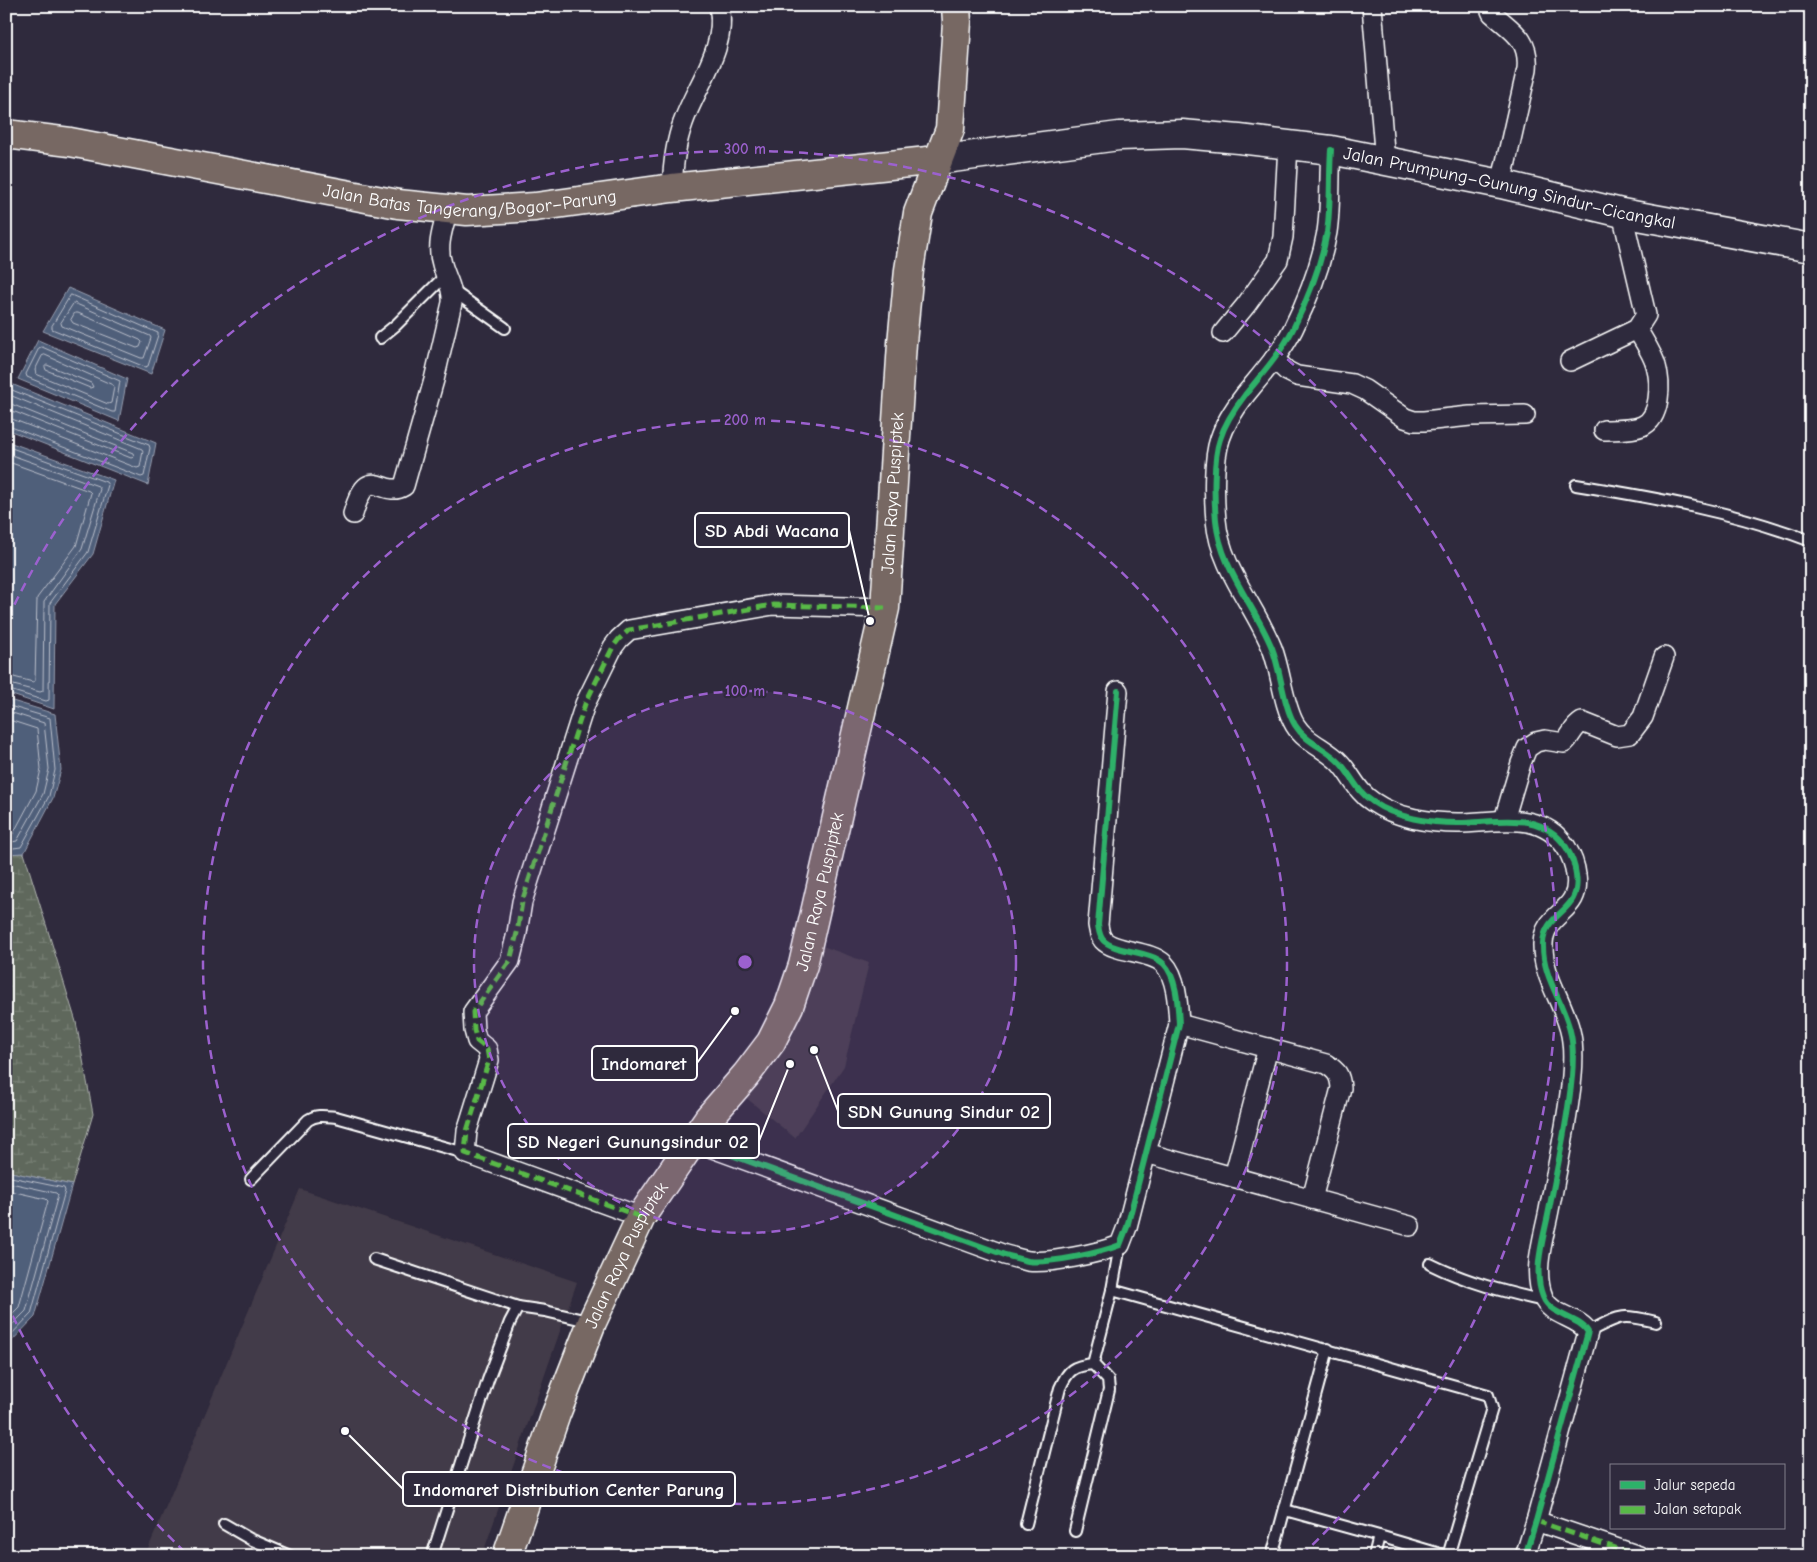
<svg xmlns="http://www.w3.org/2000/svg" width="1817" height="1562" font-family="'Comic Neue',sans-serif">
  <defs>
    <pattern id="wetland-marsh" width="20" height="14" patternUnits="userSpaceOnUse" patternTransform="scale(1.25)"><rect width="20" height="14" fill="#5f685c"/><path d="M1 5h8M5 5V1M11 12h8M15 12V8" fill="none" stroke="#777f74"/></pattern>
  </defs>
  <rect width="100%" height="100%" fill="#2f2a3d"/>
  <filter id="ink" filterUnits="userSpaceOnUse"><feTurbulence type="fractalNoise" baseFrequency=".02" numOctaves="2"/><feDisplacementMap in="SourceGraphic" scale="10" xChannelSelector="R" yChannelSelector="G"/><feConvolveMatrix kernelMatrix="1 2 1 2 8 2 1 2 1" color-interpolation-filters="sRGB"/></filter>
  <g filter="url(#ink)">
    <g fill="#433b48">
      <polygon points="817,944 869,963 844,1066 795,1138 744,1096 793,1035"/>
      <polygon points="300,1189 577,1282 482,1556 145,1556"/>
    </g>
    <polygon fill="url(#wetland-marsh)" stroke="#afb4ae" points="24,853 76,1022 93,1114 72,1185 6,1171 6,854"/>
    <g fill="#505e7a" stroke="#969eaf">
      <polygon points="68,288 165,330 151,374 43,331"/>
      <polygon points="38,340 127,379 119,421 18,379"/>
      <polygon points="9,383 156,443 148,485 6,429 6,388"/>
      <polygon points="6,441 114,480 93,554 55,604 54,709 6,693"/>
      <polygon points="6,699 55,714 61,770 53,798 24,853 6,854"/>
      <polygon points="6,1171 72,1185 35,1317 6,1347"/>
    </g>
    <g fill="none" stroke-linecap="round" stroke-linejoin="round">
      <g stroke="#b9bfca" stroke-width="1">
        <polygon points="71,295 158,333 158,335 148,366 145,367 52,329 52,326"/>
        <polygon points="74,303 150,336 151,338 144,358 141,358 62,326 61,323"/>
        <polygon points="75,313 78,313 140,340 142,342 140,347 137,348 73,323 71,320"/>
        <polygon points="42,347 120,381 115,412 112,412 27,377 26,374 39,348"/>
        <polygon points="45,355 113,385 114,387 111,403 108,404 36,374 35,370 42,356"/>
        <polygon points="47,365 91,383 93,387 90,388 46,370 45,367"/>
        <polyline points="6,390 12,390 149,445 150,448 144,476 141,477 6,425"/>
        <polyline points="6,397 12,396 142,449 143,451 140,467 137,468 12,419 6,418"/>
        <polyline points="6,404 11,404 133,453 134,457 131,458 15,412 6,411"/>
        <polyline points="6,446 106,482 108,485 88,552 50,603 49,700 46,701 6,689"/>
        <polyline points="6,453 98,486 100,489 82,549 44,602 43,691 40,692 6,683"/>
        <polyline points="6,461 89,491 91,493 76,546 37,598 35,681 33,682 6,675"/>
        <polyline points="6,705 50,718 55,770 49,796 21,847 6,849"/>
        <polyline points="6,711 44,723 49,769 43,794 17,841 6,843"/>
        <polyline points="6,719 37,729 41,769 36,791 13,834 6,836"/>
        <polyline points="6,1176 64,1188 65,1191 31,1314 6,1340"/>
        <polyline points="6,1182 56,1193 58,1195 26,1311 6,1331"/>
        <polyline points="6,1190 46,1199 48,1201 19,1307 6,1320"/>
      </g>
      <defs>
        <g id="lane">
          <polyline points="453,291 505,328"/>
          <polyline points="380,338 396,325 446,275"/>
          <path d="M1576,485C1656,498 1735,512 1811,541"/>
          <path d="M251,1179L308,1120C317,1114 325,1116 336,1117L465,1153"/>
          <polyline points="374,1259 518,1307"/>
          <path d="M1430,1264C1466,1282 1505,1292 1544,1301"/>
          <polyline points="1112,1290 1488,1395 1492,1408 1448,1556"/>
          <path d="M1588,1332C1620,1316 1619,1313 1656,1322"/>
          <polyline points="1285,1510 1379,1536"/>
          <polyline points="224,1524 250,1539 290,1556"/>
          <path d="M1026,1524L1060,1388C1068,1370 1073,1366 1093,1364"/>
          <polyline points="1075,1531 1109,1390 1108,1380 1093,1364 1112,1290 1120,1245"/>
          <polyline points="432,1556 488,1380 510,1322 518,1307 545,1311 592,1322"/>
          <polyline points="1272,1556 1328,1349"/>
          <polyline points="1374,1556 1379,1536 1447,1556"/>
        </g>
        <g id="street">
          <polyline points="1372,6 1385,162"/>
          <path d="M1489,6L1492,13C1512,31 1530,39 1527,69L1501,184"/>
          <path d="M1331,150C1329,176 1331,206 1327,232C1321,265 1308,299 1293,329C1281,353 1262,374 1245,395C1235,408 1225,423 1220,439C1213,459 1214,499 1216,520C1220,568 1254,604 1272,648C1281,671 1283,705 1295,725C1306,743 1326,748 1340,763C1352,776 1357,792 1373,802C1396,818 1430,823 1458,823C1497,823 1540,809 1566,847C1571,855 1575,865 1576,875C1582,913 1544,911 1543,944C1542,978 1565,1003 1571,1035C1575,1055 1572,1081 1569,1101C1564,1138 1556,1174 1549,1210C1544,1237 1532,1270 1543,1297C1550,1316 1578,1316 1588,1332L1536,1521L1525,1556"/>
          <path d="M672,188C673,166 675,144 683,123C696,85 728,48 719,6"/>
          <polyline points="1223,333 1246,305 1278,260 1283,237 1288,145"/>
          <polyline points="1274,359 1287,371 1297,376 1352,384 1365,390 1405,418 1414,421 1424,421 1470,416 1525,415"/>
          <polyline points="1570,361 1637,329 1646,315 1622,213"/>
          <path d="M1604,430C1616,429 1630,431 1642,426C1661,418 1661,383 1656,366C1653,354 1643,340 1637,329"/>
          <path d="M353,514C369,459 381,500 404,486L434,380L452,303C453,287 446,279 442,264C436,246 443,228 448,209"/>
          <path d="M1504,820L1521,763L1527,748L1536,742L1545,740L1564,743C1572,736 1572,728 1582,722L1617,736L1630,734L1643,717L1664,657"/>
          <path d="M1179,1024L1326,1064C1337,1071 1340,1075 1341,1088L1312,1199"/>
          <path d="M693,1141L1005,1255C1012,1257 1020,1259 1028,1261C1048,1264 1100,1253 1120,1245L1127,1227L1179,1024C1178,1007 1177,977 1164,964C1150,950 1115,953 1103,940C1099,935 1099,930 1098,925L1118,691"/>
          <polyline points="1146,1153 1410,1226"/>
          <polyline points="1234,1177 1268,1048"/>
          <polyline points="641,1217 465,1153 467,1131 489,1060 487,1049 477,1041 474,1030 473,1012 510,961 517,933 522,902 585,704 613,647 619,639 629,630 773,605 885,608"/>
          <polyline points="1536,1521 1639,1556"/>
        </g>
        <g id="secondary">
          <path id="s1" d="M937,160L1119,136L1182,134L1239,139L1331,150L1501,184L1622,213L1811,248"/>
        </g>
        <g id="primary">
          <path id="s2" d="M6,134L70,142L398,204L467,211L535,207L672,188L937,160"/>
          <path id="s3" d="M507,1556L556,1414L592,1322L641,1217L708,1119L746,1075L771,1042L789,1006L803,965L885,608L902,343L909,270L918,213L950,129L957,22L956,6"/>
        </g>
      </defs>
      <use href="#lane" stroke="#fff" stroke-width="14"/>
      <use href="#street" stroke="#fff" stroke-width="22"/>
      <use href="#secondary" stroke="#fff" stroke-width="31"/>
      <use href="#primary" stroke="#fff" stroke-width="31"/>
      <use href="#lane" stroke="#2f2a3d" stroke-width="10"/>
      <use href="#street" stroke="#2f2a3d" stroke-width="19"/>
      <use href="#secondary" stroke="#2f2a3d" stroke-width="28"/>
      <use href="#primary" stroke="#776864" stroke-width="28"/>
      <g stroke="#58b947" stroke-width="5" stroke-dasharray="10 5" stroke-linecap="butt">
        <polyline points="641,1217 465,1153 467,1131 489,1060 487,1049 477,1041 474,1030 473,1012 510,961 517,933 522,902 585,704 613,647 619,639 629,630 773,605 885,608"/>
        <polyline points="1536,1521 1639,1556"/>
      </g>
      <defs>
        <g id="cycleway">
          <path d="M1331,150C1329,176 1331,206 1327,232C1321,265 1308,299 1293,329C1281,353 1262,374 1245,395C1235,408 1225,423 1220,439C1213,459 1214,499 1216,520C1220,568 1254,604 1272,648C1281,671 1283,705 1295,725C1306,743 1326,748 1340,763C1352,776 1357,792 1373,802C1396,818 1430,823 1458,823C1497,823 1540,809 1566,847C1571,855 1575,865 1576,875C1582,913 1544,911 1543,944C1542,978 1565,1003 1571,1035C1575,1055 1572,1081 1569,1101C1564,1138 1556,1174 1549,1210C1544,1237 1532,1270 1543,1297C1550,1316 1578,1316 1588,1332L1536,1521L1525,1556"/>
          <path d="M693,1141L1005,1255C1012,1257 1020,1259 1028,1261C1048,1264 1100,1253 1120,1245L1127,1227L1179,1024C1178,1007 1177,977 1164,964C1150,950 1115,953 1103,940C1099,935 1099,930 1098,925L1118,691"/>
        </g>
      </defs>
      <use href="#cycleway" stroke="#2f2a3d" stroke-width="9"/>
      <use href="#cycleway" stroke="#2db169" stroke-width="6"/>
    </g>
  </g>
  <circle cx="745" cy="962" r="271" fill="#9c61cf" fill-opacity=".12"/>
  <g fill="none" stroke="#9c61cf" stroke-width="2.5" stroke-dasharray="9 6">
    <circle cx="745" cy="962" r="271"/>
    <circle cx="745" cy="962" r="542"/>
    <path d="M185 1552A813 813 0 0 1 8 1306M8 618A813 813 0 1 1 1305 1552"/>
  </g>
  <g text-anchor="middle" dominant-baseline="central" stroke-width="4.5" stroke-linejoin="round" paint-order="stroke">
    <g font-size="18" fill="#fff" stroke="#2f2a3d">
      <text stroke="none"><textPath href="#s1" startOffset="579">Jalan Prumpung–Gunung Sindur–Cicangkal</textPath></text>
      <text stroke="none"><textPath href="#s2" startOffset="470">Jalan Batas Tangerang/Bogor–Parung</textPath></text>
      <text stroke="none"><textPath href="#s3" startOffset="1148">Jalan Raya Puspiptek</textPath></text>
      <text stroke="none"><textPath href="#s3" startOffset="742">Jalan Raya Puspiptek</textPath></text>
      <text stroke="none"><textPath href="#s3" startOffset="324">Jalan Raya Puspiptek</textPath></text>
    </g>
  </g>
  <circle cx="745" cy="962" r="8" fill="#9c61cf" stroke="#2f2a3d" stroke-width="2.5"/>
  <g font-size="15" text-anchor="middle" font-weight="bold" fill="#9c61cf" stroke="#2f2a3d" stroke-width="4.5" stroke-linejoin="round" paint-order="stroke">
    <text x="745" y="154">300 m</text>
    <text x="745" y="425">200 m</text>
    <text x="745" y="696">100 m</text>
  </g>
  <path fill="none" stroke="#fff" stroke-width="2" d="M870 621L849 530M735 1011L697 1063M814 1050L838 1111M790 1064L759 1141M345 1431L403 1489"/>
  <g fill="#fff" stroke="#2f2a3d" stroke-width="2">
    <circle cx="870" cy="621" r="5"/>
    <circle cx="735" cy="1011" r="5"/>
    <circle cx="814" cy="1050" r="5"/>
    <circle cx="790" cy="1064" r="5"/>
    <circle cx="345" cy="1431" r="5"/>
  </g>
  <g fill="#2f2a3d" stroke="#fff" stroke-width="2">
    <rect x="695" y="513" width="154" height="34" rx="5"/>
    <rect x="592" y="1046" width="105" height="34" rx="5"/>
    <rect x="838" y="1094" width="212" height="34" rx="5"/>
    <rect x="508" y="1124" width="251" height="34" rx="5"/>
    <rect x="403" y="1472" width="332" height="34" rx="5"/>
  </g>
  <g font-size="19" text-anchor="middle" font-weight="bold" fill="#fff">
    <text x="772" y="537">SD Abdi Wacana</text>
    <text x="644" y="1070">Indomaret</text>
    <text x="944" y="1118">SDN Gunung Sindur 02</text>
    <text x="633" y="1148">SD Negeri Gunungsindur 02</text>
    <text x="569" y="1496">Indomaret Distribution Center Parung</text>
  </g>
  <rect width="1817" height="1562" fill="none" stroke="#2f2a3d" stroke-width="25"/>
  <rect x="12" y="12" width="1792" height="1537" fill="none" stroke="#fff" stroke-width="2" filter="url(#ink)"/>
  <rect x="1610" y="1464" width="175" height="65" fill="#2f2a3d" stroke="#827f8b"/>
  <rect x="1620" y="1481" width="25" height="8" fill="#2db169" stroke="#827f8b"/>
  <text x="1654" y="1490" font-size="15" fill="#ffffff">Jalur sepeda</text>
  <rect x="1620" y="1506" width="25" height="8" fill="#58b947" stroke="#827f8b"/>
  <text x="1654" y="1514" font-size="15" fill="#ffffff">Jalan setapak</text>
</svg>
